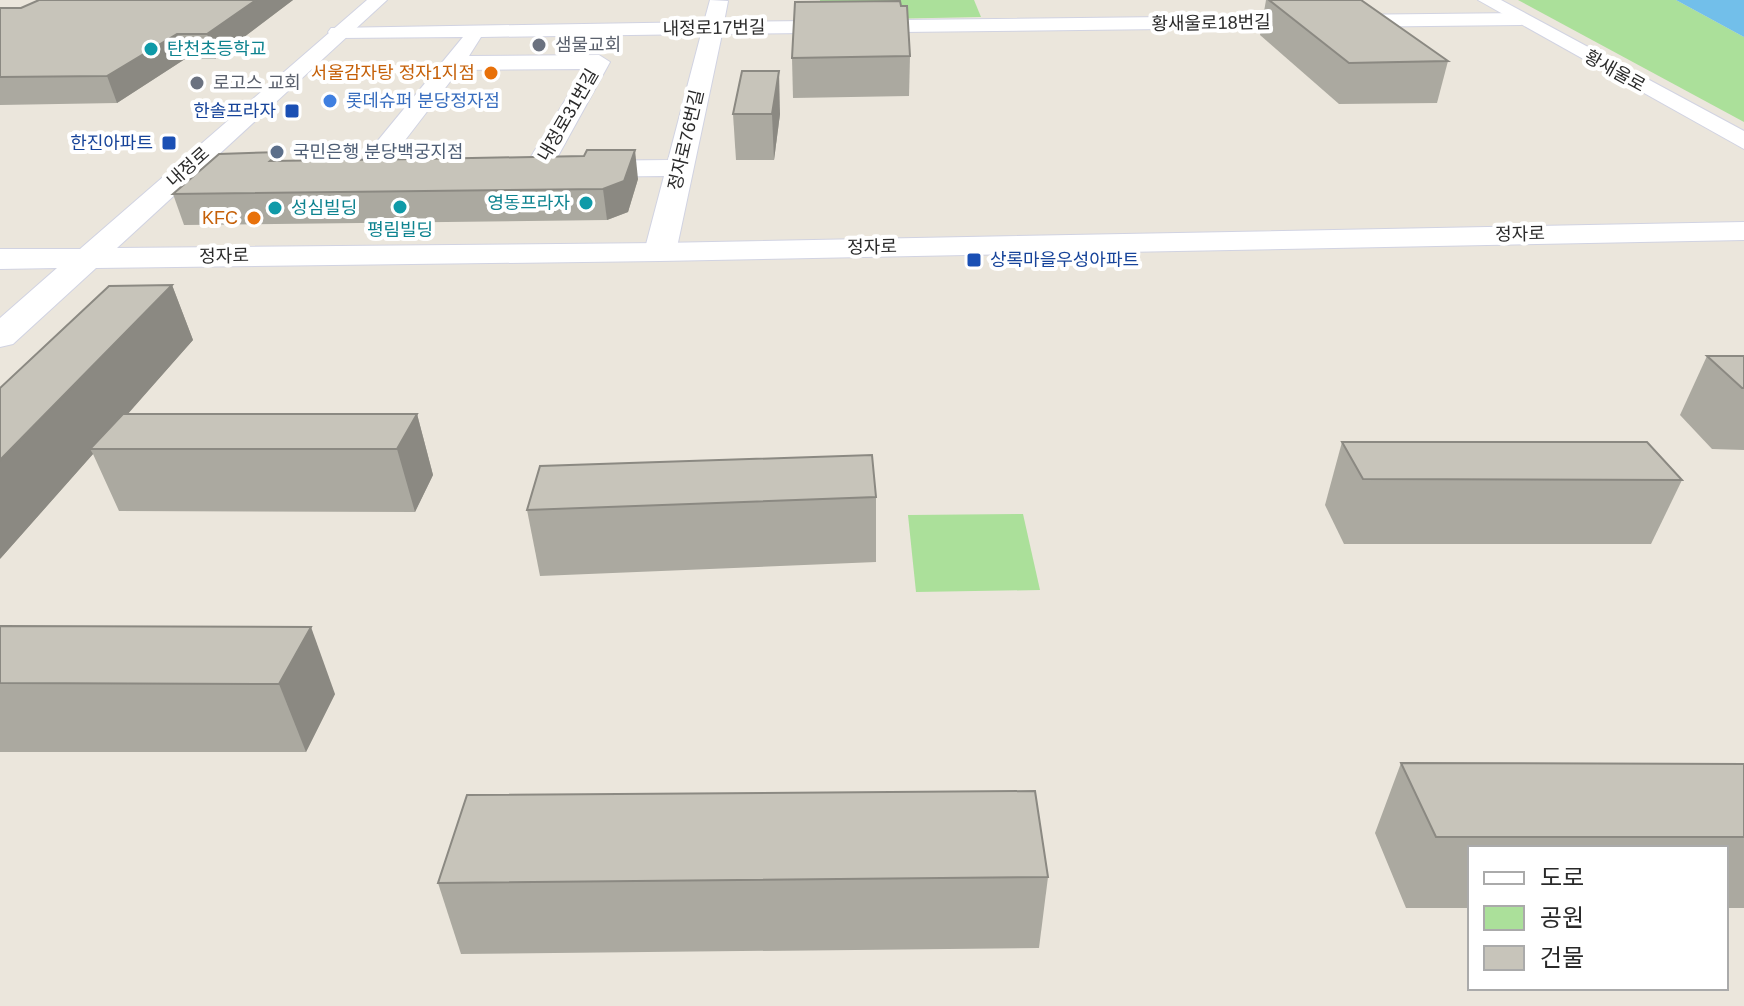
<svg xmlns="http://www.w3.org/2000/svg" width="1744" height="1006" font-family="Helvetica,'Noto Sans KR',sans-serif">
  <rect width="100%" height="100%" fill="#ebe6dc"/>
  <g fill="#abe09a">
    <polygon points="820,0 974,0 981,17 834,20 820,17"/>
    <polygon points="1518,0 1676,0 1744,37 1744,122"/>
    <polygon points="1023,514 1040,590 916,592 908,515"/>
  </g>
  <polygon fill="#72bfea" points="1676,0 1744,0 1744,37"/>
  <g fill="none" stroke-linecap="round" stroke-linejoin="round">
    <defs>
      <polygon id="street" points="710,0 728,1 724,22 1521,13 1531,19 1521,25 722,34 676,252 671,259 649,259 644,252 664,176 578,177 568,175 564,169 568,163 578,161 668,160 701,34 481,37 469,56 599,55 610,62 547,176 527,176 523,170 584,69 459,70 376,178 356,178 352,172 463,37 338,38 331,36 328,32 331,28 704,22"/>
      <g id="secondary">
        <polygon points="367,0 387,0 117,248 660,243 1744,222 1744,240 660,261 96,268 13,344 0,347 0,318 57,268 0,269 0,249 80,249"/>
        <polygon points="1478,0 1501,0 1744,131 1744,149"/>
      </g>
    </defs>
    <use href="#street" stroke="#d1d3e2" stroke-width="2"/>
    <use href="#secondary" stroke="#d1d3e2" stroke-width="2"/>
    <use href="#street" fill="#fff" fill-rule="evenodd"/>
    <use href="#secondary" fill="#fff" fill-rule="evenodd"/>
  </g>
  <g fill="#aba9a0">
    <polygon points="293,0 215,59 185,59 117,103 0,105 0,8"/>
    <polygon points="1266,0 1361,0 1448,61 1437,103 1339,104 1260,35"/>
    <polygon points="910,56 909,96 793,98 792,58"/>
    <polygon points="733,114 780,114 774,160 736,160"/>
    <polygon points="282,160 638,179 628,212 607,220 184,225 173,194"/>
    <polygon points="172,285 193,340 127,414 417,414 433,475 415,512 119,511 93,454 0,559"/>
    <polygon points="1707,356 1744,356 1744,450 1712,449 1680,415"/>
    <polygon points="1342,442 1682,480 1651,544 1344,544 1325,505"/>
    <polygon points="876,497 876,562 540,576 527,510"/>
    <polygon points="0,626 335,694 306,752 0,752"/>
    <polygon points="1401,763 1744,764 1744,908 1726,908 1726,848 1470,848 1470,908 1406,908 1375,833"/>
    <polygon points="1048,877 1039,948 461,954 438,883"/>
  </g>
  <g fill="#8b8982">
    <polygon points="256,0 293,0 215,59 207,34"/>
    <polygon points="177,34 185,59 117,103 107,76"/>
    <polygon points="779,71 780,114 774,160 772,114"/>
    <polygon points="635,150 638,179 628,212 607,220 603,189"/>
    <polygon points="280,152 288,182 270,161"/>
    <polygon points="172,285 193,340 97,449 90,449 93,454 0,559 0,460"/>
    <polygon points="417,414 433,475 415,512 397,449"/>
    <polygon points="311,627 335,694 306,752 279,684"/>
  </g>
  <g fill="#c7c4ba" stroke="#8b8982" stroke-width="2">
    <polygon points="39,0 256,0 207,34 177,34 107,76 0,77 0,8 21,8"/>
    <polygon points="1269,0 1361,0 1448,61 1349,63"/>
    <polygon points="900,1 901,6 907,6 910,56 792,58 795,2"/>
    <polygon points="742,71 779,71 772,114 733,114"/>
    <polygon points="587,150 635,150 624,181 603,189 173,194 219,154 280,152 270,161 421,159 584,156"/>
    <polygon points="172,285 0,460 0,388 109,286"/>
    <polygon points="1707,356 1744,356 1744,388 1742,388"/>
    <polygon points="123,414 417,414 397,449 90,449"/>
    <polygon points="1342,442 1647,442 1682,480 1363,479"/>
    <polygon points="872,455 876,497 527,510 540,466"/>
    <polygon points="0,626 311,627 279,684 0,683"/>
    <polygon points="1401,763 1744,764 1744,837 1436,837"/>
    <polygon points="1035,791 1048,877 438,883 467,795"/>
  </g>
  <g fill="#6b7280" stroke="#fff" stroke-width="3">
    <circle cx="539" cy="45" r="8"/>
    <circle cx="197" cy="83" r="8"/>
  </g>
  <g fill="#0f9aa8" stroke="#fff" stroke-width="3">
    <circle cx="151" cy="49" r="8"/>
    <circle cx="586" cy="203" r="8"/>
    <circle cx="400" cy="207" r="8"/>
    <circle cx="275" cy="208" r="8"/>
  </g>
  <g fill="#e8710a" stroke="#fff" stroke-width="3">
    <circle cx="491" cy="73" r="8"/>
    <circle cx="254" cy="218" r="8"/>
  </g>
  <circle fill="#3f7fe0" stroke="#fff" stroke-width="3" cx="330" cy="101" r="8"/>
  <g fill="#1a4fb4" stroke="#fff" stroke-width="3">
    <rect x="284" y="103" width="16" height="16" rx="4"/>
    <rect x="161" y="135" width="16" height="16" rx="4"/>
    <rect x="966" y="252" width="16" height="16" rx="4"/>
  </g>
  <circle fill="#5c6f8a" stroke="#fff" stroke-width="3" cx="277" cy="152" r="8"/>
  <g text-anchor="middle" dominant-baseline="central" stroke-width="8" stroke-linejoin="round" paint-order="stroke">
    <g font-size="18" fill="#2a2a2a" stroke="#fff">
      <text transform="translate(1211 23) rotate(-1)">황새울로18번길</text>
      <text transform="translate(714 28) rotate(-1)">내정로17번길</text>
      <text transform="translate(1615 71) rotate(29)">황새울로</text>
      <text transform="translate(568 115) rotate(-60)">내정로31번길</text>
      <text transform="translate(686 140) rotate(-77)">정자로76번길</text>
      <text transform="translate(188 167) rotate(-42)">내정로</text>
      <text transform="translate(1520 234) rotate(-1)">정자로</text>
      <text transform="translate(872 247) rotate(-1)">정자로</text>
      <text transform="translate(224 256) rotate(-1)">정자로</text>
    </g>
    <g font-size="18" fill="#5b616d" stroke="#fff" text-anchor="start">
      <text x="555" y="45">샘물교회</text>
      <text x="213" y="83">로고스 교회</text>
    </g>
    <g font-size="18" fill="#0d838f" stroke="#fff" text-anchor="start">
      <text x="167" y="49">탄천초등학교</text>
      <text x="570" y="203" text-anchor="end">영동프라자</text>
      <text x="291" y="208">성심빌딩</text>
      <text x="400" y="230" text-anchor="middle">평림빌딩</text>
    </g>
    <g font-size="18" fill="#c56008" stroke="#fff" text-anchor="end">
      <text x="475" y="73">서울감자탕 정자1지점</text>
      <text x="238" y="218">KFC</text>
    </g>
    <g font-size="18" fill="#366cbe" stroke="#fff" text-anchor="start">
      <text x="346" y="101">롯데슈퍼 분당정자점</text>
    </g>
    <g font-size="18" fill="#164399" stroke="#fff" text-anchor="end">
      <text x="276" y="111">한솔프라자</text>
      <text x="153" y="143">한진아파트</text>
      <text x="990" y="260" text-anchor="start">상록마을우성아파트</text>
    </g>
    <g font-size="18" fill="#4e5e75" stroke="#fff" text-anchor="start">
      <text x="293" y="152">국민은행 분당백궁지점</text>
    </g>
  </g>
  <rect x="1468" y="846" width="260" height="144" fill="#ffffff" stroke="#aaaaaa" stroke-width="2"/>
  <rect x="1484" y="872" width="40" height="12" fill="#ffffff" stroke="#aaaaaa" stroke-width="2"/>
  <text x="1540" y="886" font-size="24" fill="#2a2a2a">도로</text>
  <rect x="1484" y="906" width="40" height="24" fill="#abe09a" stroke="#aaaaaa" stroke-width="2"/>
  <text x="1540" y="926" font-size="24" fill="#2a2a2a">공원</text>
  <rect x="1484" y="946" width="40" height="24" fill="#c7c4ba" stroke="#aaaaaa" stroke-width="2"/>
  <text x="1540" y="966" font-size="24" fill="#2a2a2a">건물</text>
</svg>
